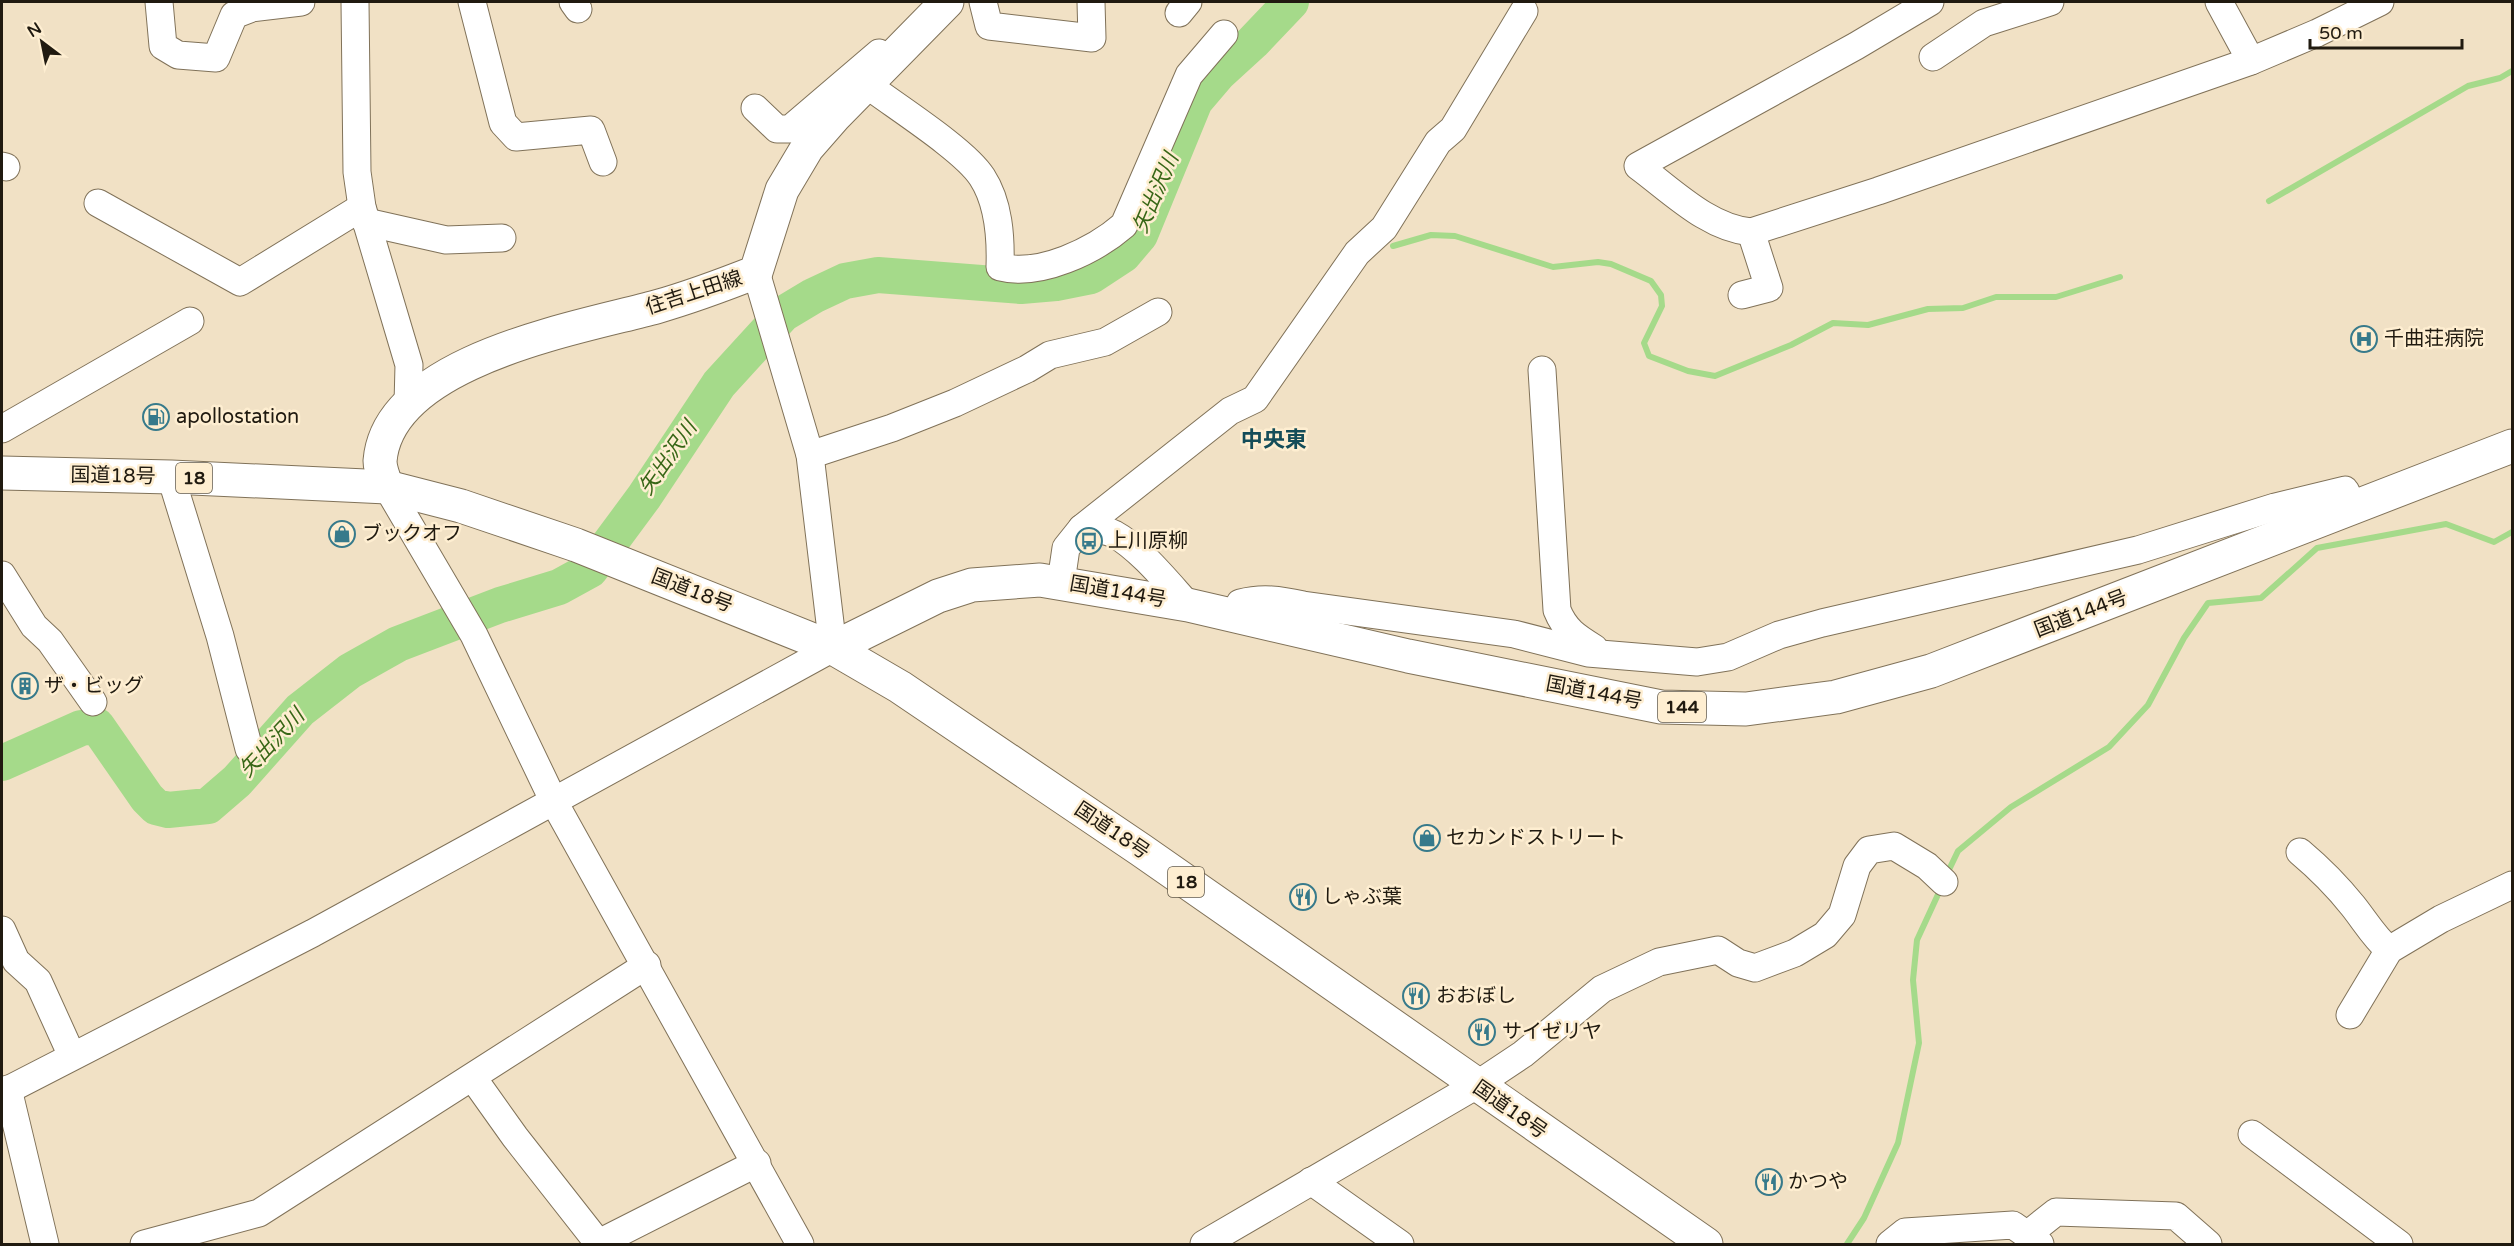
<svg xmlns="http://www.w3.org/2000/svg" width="2514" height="1246" font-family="'Varela Round','Noto Sans JP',sans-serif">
  <rect width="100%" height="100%" fill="#f1e1c5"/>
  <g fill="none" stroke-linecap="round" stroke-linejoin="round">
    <g stroke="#a5da8a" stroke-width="6">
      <polyline points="2269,201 2468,86 2500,78 2512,71"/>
      <polyline points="1393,246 1431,235 1455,236 1553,267 1598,262 1611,264 1651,281 1661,295 1662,306 1644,343 1649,356 1688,371 1715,376 1791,345 1833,323 1868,325 1928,309 1963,308 1996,297 2056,297 2120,277"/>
      <polyline points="1946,876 1958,851 2011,807 2109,747 2148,705 2184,638 2208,603 2261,598 2317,548 2446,524 2494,542 2512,532"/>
      <polyline points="1847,1244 1864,1218 1898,1143 1919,1043 1913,980 1917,940 1941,888"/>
    </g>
    <polyline stroke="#a5da8a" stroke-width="36" points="2,763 81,728 97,726 147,798 156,807 168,810 208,806 237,781 300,710 350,671 398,644 500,605 559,587 590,570 644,497 719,384 783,314 813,296 845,281 878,275 1021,286 1056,283 1091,276 1123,255 1140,235 1195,101 1218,74 1253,42 1291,2"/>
    <defs>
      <g id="minor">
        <polyline points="159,2 163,46 178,55 216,58 234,15 252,8 301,2"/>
        <polyline points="355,2 357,172 362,207 409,365 408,404"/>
        <polyline points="472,2 503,123 516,137 591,130 603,162"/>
        <polyline points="573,2 578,9"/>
        <polyline points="983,2 989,26 1092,38 1091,2"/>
        <path d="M1930,2L1856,46L1638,166C1672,191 1708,228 1751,232L1878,191L2251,61L2317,33L2380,2"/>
        <polyline points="2219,2 2251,61"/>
        <polyline points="1179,13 1188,2"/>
        <polyline points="1933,57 1984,23 2050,2"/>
        <path d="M866,84C895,106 965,150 982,177C999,203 1001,237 1000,267C1040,277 1094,251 1124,225L1189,75L1224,34"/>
        <polyline points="755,108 777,129 790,129 879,53"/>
        <polyline points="2,166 6,167"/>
        <polyline points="98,203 240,282 362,207"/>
        <polyline points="366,222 446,240 502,238"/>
        <polyline points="1742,295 1769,288 1751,232"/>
        <path d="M1542,370L1557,610C1565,630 1576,637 1594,648"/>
        <polyline points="2,429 190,321"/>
        <polyline points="810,455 892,428 955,403 1027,369 1050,355 1105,342 1158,312"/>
        <polyline points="171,477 220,636 249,749"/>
        <polyline points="387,487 474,635 554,802 800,1244"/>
        <path d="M1082,528C1093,529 1104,529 1114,534C1140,548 1168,583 1188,605"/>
        <polyline points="2,575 34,626 50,641 93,702"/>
        <polyline points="1061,582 1066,548 1082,528 1230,411 1255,399 1357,253 1384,228 1438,142 1453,129 1524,11"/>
        <path d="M1235,615L1240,603C1263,597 1280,600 1303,605L1514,634L1588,653L1697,662L1728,657L1779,635L1822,623L2138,550L2275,507L2345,490L2353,506"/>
        <path d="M2300,852C2319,868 2337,886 2353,906C2365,921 2374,937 2389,950"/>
        <polyline points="2,930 16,961 38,981 72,1056"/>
        <polyline points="2350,1015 2389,950 2441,919 2512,885"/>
        <polyline points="473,1078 515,1137 599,1244"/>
        <polyline points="8,1089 45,1244"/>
        <polyline points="2,1093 313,933 833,648 810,455 756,272"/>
        <polyline points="2252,1134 2399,1244"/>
        <polyline points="1311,1181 1400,1244"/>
        <polyline points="2027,1235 2056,1212 2176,1216 2208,1244"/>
        <polyline points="144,1244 259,1213 647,965"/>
        <polyline points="597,1244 757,1163"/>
        <polyline points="1204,1244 1475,1086 1523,1054 1602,989 1659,962 1718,950 1738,963 1755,968 1795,953 1825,935 1842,915 1857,866 1869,850 1894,846 1927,866 1944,882"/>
        <polyline points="1890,1244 1905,1232 2013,1225 2040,1244"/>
      </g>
      <path id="major" d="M387,487C384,479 380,469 380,461C388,360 579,328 656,307C691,297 723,285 756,272L782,190L807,148L835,116L947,2"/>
      <g id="highway">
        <polyline points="2,473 171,477 387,487 461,506 576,545 833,648 900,687 1141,850 1706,1244"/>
        <polyline points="833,648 938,596 972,585 1040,580 1188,605 1408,656 1661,707 1746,709 1836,697 1931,671 2512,446"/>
      </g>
    </defs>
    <use href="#minor" stroke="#807259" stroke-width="29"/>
    <use href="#major" stroke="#807259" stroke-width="35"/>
    <use href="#highway" stroke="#807259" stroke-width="35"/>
    <use href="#minor" stroke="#fff" stroke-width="27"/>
    <use href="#major" stroke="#fff" stroke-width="33"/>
    <use href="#highway" stroke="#fff" stroke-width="33"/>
  </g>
  <defs>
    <symbol id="hospital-ring" viewBox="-11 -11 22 22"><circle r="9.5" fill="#feeed1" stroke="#377a8b" stroke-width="1.5"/><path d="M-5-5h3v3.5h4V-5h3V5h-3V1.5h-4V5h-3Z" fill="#377a8b"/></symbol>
    <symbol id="fuel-ring" viewBox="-11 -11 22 22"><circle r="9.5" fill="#feeed1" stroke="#377a8b" stroke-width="1.5"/><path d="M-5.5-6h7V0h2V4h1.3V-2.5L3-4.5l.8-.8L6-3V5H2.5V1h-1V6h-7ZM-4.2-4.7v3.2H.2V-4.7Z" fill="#377a8b"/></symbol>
    <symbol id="shop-ring" viewBox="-11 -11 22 22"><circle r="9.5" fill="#feeed1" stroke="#377a8b" stroke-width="1.5"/><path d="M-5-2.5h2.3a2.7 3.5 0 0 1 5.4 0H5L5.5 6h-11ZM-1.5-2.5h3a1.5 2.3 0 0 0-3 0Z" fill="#377a8b"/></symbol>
    <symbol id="bus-ring" viewBox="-11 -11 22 22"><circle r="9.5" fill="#feeed1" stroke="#377a8b" stroke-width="1.5"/><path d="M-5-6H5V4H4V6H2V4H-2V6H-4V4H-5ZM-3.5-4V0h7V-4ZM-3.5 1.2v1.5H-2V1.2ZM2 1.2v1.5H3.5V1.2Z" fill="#377a8b"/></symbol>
    <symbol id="building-ring" viewBox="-11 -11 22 22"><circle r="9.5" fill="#feeed1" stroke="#377a8b" stroke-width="1.5"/><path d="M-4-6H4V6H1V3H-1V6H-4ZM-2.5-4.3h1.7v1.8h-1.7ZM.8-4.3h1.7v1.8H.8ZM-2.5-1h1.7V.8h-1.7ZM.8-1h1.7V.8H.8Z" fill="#377a8b"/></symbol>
    <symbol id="restaurant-ring" viewBox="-11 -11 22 22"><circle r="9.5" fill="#feeed1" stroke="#377a8b" stroke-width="1.5"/><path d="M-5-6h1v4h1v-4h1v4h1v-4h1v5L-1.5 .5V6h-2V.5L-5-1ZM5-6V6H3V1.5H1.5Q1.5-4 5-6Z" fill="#377a8b"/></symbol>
  </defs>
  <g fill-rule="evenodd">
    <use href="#hospital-ring" x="2349" y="324" width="30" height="30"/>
    <use href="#fuel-ring" x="141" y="402" width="30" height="30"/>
    <use href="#shop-ring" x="327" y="519" width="30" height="30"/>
    <use href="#bus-ring" x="1074" y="526" width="30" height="30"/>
    <use href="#building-ring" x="10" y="671" width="30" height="30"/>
    <use href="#shop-ring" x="1412" y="823" width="30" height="30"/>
    <use href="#restaurant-ring" x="1288" y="882" width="30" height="30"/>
    <use href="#restaurant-ring" x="1401" y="981" width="30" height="30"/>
    <use href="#restaurant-ring" x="1467" y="1017" width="30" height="30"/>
    <use href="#restaurant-ring" x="1754" y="1167" width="30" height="30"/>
  </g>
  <g text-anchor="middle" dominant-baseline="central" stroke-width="5" stroke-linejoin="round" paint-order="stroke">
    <g fill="#feeed1" stroke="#635a4a" stroke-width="1.5">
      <rect x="176" y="463" width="36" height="30" rx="4.5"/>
      <rect x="1658" y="692" width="48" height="30" rx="4.5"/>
      <rect x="1168" y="867" width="36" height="30" rx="4.5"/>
    </g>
    <g font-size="18" font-weight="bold" fill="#201a10">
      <text x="194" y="478">18</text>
      <text x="1682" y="707">144</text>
      <text x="1186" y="882">18</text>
    </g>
    <g font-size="20" fill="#201a10" stroke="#feeed1">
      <text transform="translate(694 293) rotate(-18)">住吉上田線</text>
      <text transform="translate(113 476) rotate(1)">国道18号</text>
      <text transform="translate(692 591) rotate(21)">国道18号</text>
      <text transform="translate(1118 592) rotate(10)">国道144号</text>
      <text transform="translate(2081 614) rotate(-21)">国道144号</text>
      <text transform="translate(1594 693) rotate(11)">国道144号</text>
      <text transform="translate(1112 831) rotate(34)">国道18号</text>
      <text transform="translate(1510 1110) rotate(35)">国道18号</text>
    </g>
    <g font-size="20" fill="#201a10" stroke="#feeed1" text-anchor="start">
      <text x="2384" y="339">千曲荘病院</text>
      <text x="176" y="417">apollostation</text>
      <text x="362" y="534">ブックオフ</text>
      <text x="1108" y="541">上川原柳</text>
      <text x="44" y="686">ザ・ビッグ</text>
      <text x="1446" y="838">セカンドストリート</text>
      <text x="1322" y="897">しゃぶ葉</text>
      <text x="1436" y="996">おおぼし</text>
      <text x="1502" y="1032">サイゼリヤ</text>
      <text x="1788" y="1182">かつや</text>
    </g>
    <g font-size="21" font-style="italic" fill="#376616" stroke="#feeed1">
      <text transform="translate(1156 193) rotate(-67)">矢出沢川</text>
      <text transform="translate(668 458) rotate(-55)">矢出沢川</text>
      <text transform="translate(272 743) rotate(-47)">矢出沢川</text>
    </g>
    <g font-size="22" font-weight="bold" fill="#154d59" stroke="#feeed1">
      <text x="1274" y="440">中央東</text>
    </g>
  </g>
  <rect width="2514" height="1246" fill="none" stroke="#201a10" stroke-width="6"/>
  <g transform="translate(42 42) rotate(328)" stroke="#feeed1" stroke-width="4.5" paint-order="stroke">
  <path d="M0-4.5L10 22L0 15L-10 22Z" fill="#201a10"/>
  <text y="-9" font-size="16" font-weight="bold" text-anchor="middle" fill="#201a10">N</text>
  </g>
  <path d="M2310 39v9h152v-9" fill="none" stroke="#201a10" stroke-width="3"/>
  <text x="2319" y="39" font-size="18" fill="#201a10" stroke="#feeed1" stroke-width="4.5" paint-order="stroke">50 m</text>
</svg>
